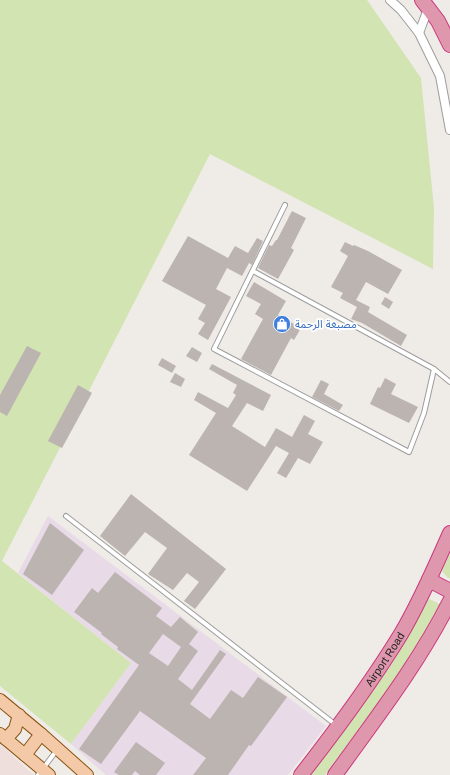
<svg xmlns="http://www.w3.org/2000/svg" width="450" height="775" font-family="Arial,'Noto Sans Arabic',sans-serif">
  <rect width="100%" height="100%" fill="#efebe7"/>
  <polygon fill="#e8dae7" points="48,516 326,726 288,775 106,775 71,744 131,663 18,573"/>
  <polygon fill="#efdfdc" points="0,744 29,771 34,775 0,775"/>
  <g fill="#d1e4b2">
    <polygon points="0,0 367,0 421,78 434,208 433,269 210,154 2,561 131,663 71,744 0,686"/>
    <polygon points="450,553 450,578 448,578 442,571"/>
    <polygon points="429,599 440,604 412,654 386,692 325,775 311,775 391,665"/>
  </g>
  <g fill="#bcb4b0" fill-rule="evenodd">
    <polygon points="292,211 306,218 291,248 294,250 278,279 258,268 269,245 272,246 276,240 277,240"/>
    <polygon points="188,236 228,258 235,246 248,253 257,238 263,241 252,265 249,263 242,276 227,268 216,289 231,297 208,340 198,334 205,323 198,319 206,305 162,281"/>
    <polygon points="345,242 353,246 354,245 368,251 402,270 388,294 366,282 356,300 370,307 368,312 407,335 401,346 362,323 351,319 357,307 340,298 343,293 331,287 348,256 340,251"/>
    <polygon points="254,282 286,301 278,315 301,328 294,340 291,338 271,375 241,359 263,319 255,314 261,304 246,296"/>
    <polygon points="385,297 393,302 389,309 381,304"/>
    <polygon points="27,346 41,353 7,416 0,412 0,395"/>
    <polygon points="192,347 202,353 197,362 186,356"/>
    <polygon points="162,358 176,366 172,373 158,365"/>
    <polygon points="212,364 271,395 263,411 247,403 232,426 265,447 276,428 292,437 304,415 315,421 308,434 323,442 310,464 298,458 286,478 277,473 289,453 276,446 247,491 189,455 216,413 194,400 198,392 228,408 236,395 233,393 237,385 209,369"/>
    <polygon points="175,373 185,379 181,387 170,382"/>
    <polygon points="385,378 396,384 391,394 418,407 409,423 370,404 378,387 380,388"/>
    <polygon points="321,380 329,384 324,394 343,405 339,411 312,397"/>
    <polygon points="78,385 92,393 62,448 48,441"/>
    <polygon points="131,494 226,569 195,609 184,601 199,582 187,573 173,590 148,574 167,548 145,532 125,556 100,536"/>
    <polygon points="50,523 84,550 52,595 23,574"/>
    <path d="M115,572L162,608L156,616L171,627L180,617L198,632L189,644L198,651L178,679L192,690L220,650L226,654L190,704L210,719L231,690L243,698L258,677L287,697L251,746L249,745L228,775H193L206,758L140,711L101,764L79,749L139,665L117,649L118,647L101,634L102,633L74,612L92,588L98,593ZM163,634L181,647L168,666L149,653Z"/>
    <polygon points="136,742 165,763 156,775 140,775 135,771 132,775 119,775 114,772"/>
  </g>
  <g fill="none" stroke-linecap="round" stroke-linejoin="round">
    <defs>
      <g id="lane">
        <polyline points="285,205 214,349 409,452 424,413 434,369 450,382"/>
        <polyline points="253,271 434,369"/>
        <polyline points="66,516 336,725"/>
        <polyline points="38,775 57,750"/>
      </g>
      <g id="street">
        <polyline points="390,0 401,10 419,33 440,76 450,130"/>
        <polyline points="419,33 428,9"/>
      </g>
      <g id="primary">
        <polyline points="0,700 41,734 87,775"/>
        <polyline points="0,734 49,775"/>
        <polyline points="6,739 15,729 19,715"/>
        <polyline points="25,755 41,734"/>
      </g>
      <g id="highway">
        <polyline points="422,0 438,21 450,45"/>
        <polyline points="429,580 450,591"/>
        <path id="s1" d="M301,775C337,729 371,683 401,634C420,602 435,567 450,533"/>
        <path d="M335,775C376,718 419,663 450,601"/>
      </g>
    </defs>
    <use href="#lane" stroke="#9d9d9d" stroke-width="6"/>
    <use href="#street" stroke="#9d9d9d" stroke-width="10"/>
    <use href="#primary" stroke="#8c530f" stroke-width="14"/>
    <use href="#highway" stroke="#ca377d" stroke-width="16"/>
    <use href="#lane" stroke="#fff" stroke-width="4"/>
    <use href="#street" stroke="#fff" stroke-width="8"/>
    <use href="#primary" stroke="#f3c9a8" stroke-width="12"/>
    <use href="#highway" stroke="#df97ad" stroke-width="14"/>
  </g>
  <defs>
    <symbol id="shop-disc" viewBox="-11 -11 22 22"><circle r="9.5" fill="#3f7fe0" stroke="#fff"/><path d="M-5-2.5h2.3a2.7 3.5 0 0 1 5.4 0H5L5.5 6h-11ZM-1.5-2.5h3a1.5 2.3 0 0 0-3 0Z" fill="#fff"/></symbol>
  </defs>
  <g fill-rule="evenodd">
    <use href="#shop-disc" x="272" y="314" width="20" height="20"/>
  </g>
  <g text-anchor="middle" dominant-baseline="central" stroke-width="3.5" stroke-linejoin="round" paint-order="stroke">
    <g font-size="11" fill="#366cbe" stroke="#fff" text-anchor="start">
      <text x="295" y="324">مصبغة الرحمة</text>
    </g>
    <g font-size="11" fill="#202020" stroke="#fff">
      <text stroke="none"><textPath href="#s1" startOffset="143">Airport Road</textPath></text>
    </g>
  </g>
</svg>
